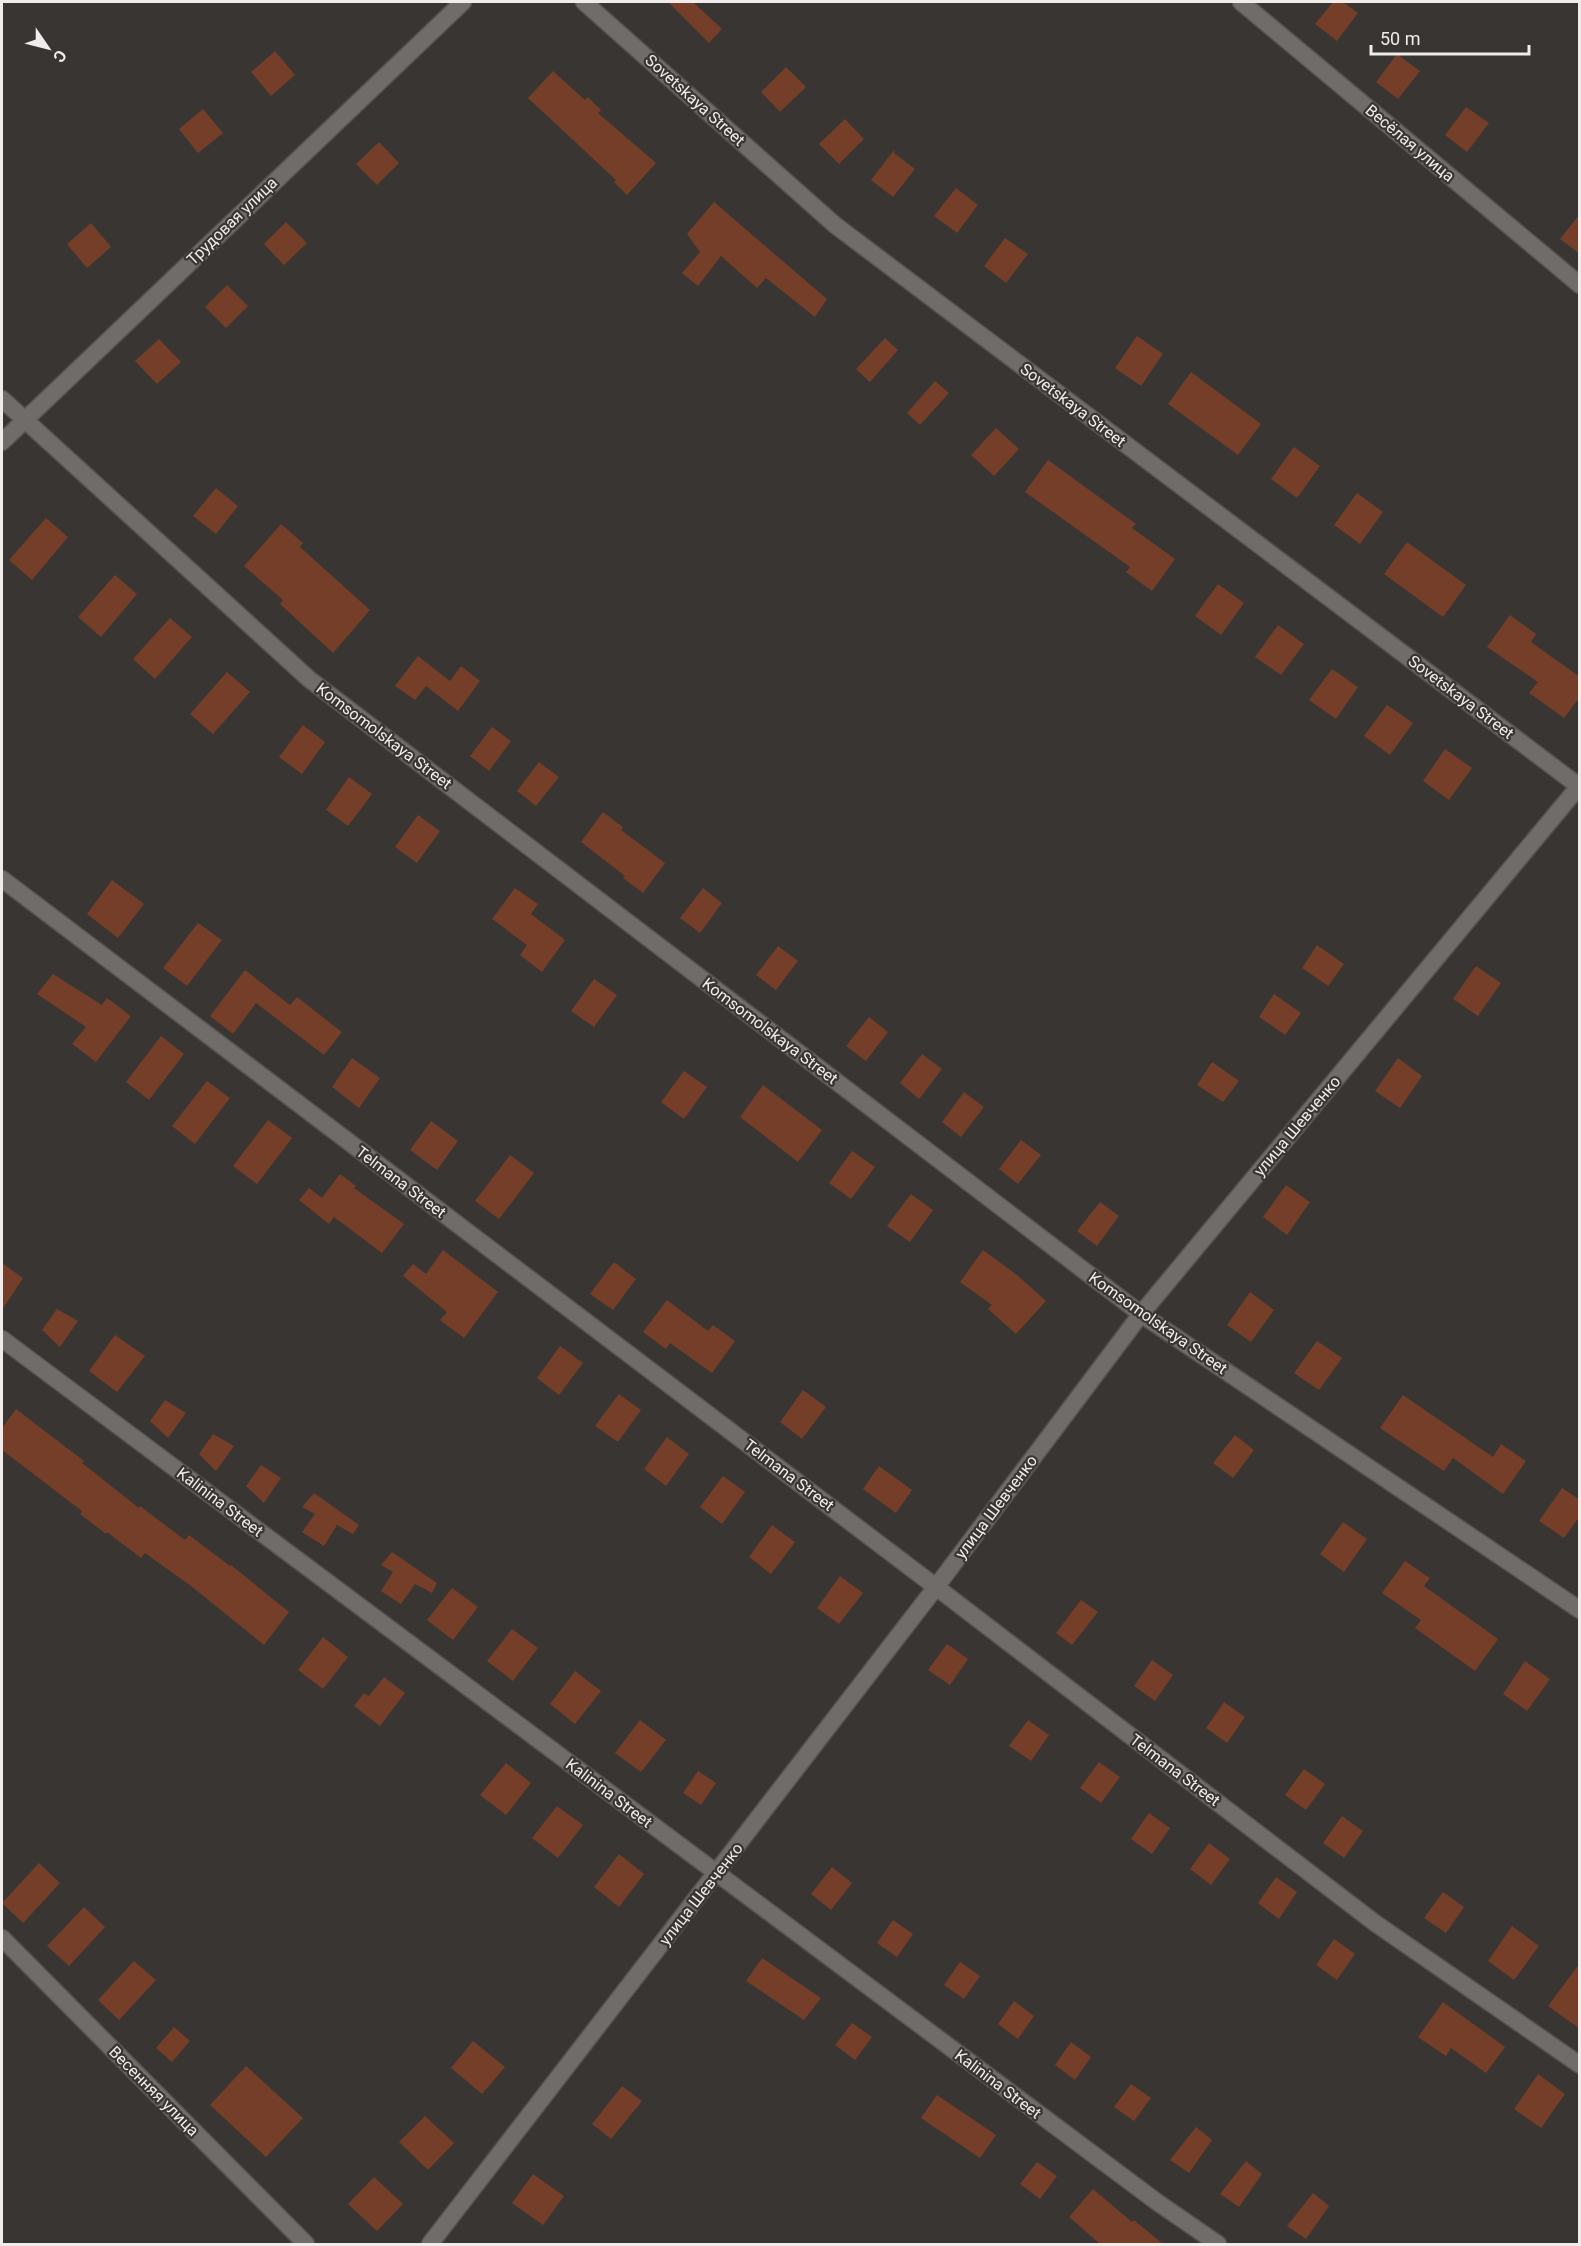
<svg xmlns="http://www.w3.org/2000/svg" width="1581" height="2246" font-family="Roboto,sans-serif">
  <rect width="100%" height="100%" fill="#383533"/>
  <g fill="#753e28">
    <polygon points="668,2 693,2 722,29 709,43"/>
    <polygon points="1333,2 1343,2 1358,13 1337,41 1315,24"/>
    <polygon points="275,51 295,75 271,96 251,72"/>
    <polygon points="1397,54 1420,71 1398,99 1376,82"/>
    <polygon points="786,67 806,87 780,112 761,92"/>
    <polygon points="553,71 585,100 588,97 601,110 598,113 656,163 627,195 614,182 616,180 528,98"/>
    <polygon points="1466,107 1489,123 1467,152 1445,135"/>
    <polygon points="203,109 223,133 198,153 179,129"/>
    <polygon points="845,119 864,139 839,164 819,144"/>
    <polygon points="379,142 399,163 377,185 356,164"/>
    <polygon points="894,150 894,153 915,169 893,197 871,180"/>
    <polygon points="956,188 978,205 957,233 934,216"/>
    <polygon points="714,202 827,299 815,317 766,278 757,288 721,256 698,286 682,273 700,252 687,234"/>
    <polygon points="1580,214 1580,254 1560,239"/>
    <polygon points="286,222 307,243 284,265 264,244"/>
    <polygon points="91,223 111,247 87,268 67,244"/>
    <polygon points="1005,238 1028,254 1006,283 984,266"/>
    <polygon points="227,285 248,306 226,328 205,307"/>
    <polygon points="1137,336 1163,354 1141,386 1115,368"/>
    <polygon points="885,338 898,350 870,382 856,369"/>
    <polygon points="159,339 181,362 157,384 135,361"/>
    <polygon points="1191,372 1261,424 1238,455 1168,404"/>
    <polygon points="935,381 949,393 920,425 907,413"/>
    <polygon points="996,428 1019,449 994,476 971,455"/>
    <polygon points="1294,447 1320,466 1297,498 1271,479"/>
    <polygon points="1048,460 1136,524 1132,528 1175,559 1152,591 1126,572 1130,567 1025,492"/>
    <polygon points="216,488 238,506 216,534 193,516"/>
    <polygon points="1357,493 1383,512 1360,544 1334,525"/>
    <polygon points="46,518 68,537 32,580 9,560"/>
    <polygon points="281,524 303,543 300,547 370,610 333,653 280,604 283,600 244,566"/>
    <polygon points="1407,542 1466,585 1443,617 1384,574"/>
    <polygon points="115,575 137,594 101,637 78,617"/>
    <polygon points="1218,584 1244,603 1221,635 1195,616"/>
    <polygon points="1510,615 1536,634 1531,642 1580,677 1580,697 1564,718 1529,693 1538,682 1487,647"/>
    <polygon points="170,618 192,637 155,679 133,659"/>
    <polygon points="1278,625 1304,644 1281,675 1255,657"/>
    <polygon points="418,656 450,681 461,666 480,681 458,711 426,686 415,700 395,686"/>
    <polygon points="1332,669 1358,687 1336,719 1309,700"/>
    <polygon points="227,672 250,692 213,734 190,714"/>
    <polygon points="1387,705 1413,723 1390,755 1364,736"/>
    <polygon points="303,725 325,742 302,774 279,757"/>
    <polygon points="492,727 511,741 489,771 470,756"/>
    <polygon points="1445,749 1472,768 1449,800 1423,781"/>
    <polygon points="539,762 559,777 536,806 517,791"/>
    <polygon points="349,777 372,794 348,826 326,810"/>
    <polygon points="603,812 623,827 621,830 665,863 643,893 623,878 625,876 581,842"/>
    <polygon points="418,815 440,831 417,863 395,847"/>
    <polygon points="112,880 144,904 118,938 87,914"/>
    <polygon points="515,888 538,904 531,914 565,940 542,972 520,955 527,945 492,919"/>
    <polygon points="703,888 722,903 700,933 680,918"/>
    <polygon points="198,923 222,940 187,986 163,968"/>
    <polygon points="1317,945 1344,964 1328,986 1302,968"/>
    <polygon points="778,946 798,961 776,990 756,975"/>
    <polygon points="1476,966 1501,983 1478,1016 1453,999"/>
    <polygon points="245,970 290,1005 297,997 342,1032 324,1055 256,1003 233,1034 210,1016"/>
    <polygon points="53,974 102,1005 107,998 131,1016 96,1062 72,1044 86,1027 37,994"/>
    <polygon points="594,979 617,995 594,1027 571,1011"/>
    <polygon points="1274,994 1301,1013 1285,1035 1259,1017"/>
    <polygon points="869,1017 888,1032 866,1061 846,1046"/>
    <polygon points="161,1036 184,1054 149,1100 126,1082"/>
    <polygon points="922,1054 942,1069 919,1099 900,1083"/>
    <polygon points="352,1058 380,1078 359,1108 332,1087"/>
    <polygon points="1398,1058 1422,1076 1400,1108 1375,1091"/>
    <polygon points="1212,1062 1239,1081 1223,1102 1197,1085"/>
    <polygon points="684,1071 707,1087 684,1119 661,1102"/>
    <polygon points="207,1081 230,1098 195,1144 172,1126"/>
    <polygon points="763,1085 822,1130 798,1162 740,1117"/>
    <polygon points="964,1092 984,1107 961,1137 942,1122"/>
    <polygon points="268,1120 292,1138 257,1184 233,1166"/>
    <polygon points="431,1121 458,1141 437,1170 410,1150"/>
    <polygon points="1021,1140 1041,1155 1018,1184 999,1169"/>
    <polygon points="852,1151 875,1167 851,1199 829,1183"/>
    <polygon points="510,1155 534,1173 499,1219 475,1201"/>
    <polygon points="340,1174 356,1186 354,1188 404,1224 382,1253 334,1217 329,1224 299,1200 309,1188 322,1198"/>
    <polygon points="1286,1185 1310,1202 1287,1235 1263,1217"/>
    <polygon points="911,1194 933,1210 910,1242 887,1226"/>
    <polygon points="1100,1202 1119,1216 1097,1246 1077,1231"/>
    <polygon points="443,1250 498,1292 464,1338 440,1320 447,1312 403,1276 413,1264 426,1274"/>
    <polygon points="983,1250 1017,1275 1046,1301 1016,1334 988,1309 992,1305 960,1282"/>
    <polygon points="614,1262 636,1279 613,1310 590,1294"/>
    <polygon points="2,1263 23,1278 2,1310"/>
    <polygon points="1250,1292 1274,1310 1251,1342 1227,1325"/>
    <polygon points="667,1300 708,1331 713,1325 735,1341 712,1373 670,1343 666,1349 643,1332"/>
    <polygon points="57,1309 78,1321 60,1347 42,1330"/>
    <polygon points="115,1335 145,1356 117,1392 89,1371"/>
    <polygon points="1317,1341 1342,1358 1319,1390 1294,1373"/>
    <polygon points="560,1346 583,1363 559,1395 537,1378"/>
    <polygon points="803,1390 826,1407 802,1439 780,1422"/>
    <polygon points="619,1394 641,1410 618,1442 595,1426"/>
    <polygon points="1403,1395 1493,1457 1501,1444 1526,1461 1503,1494 1453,1458 1444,1471 1380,1428"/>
    <polygon points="165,1400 186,1413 168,1438 150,1421"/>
    <polygon points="16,1409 84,1461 82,1463 139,1508 140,1506 185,1540 189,1535 230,1566 231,1565 289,1612 264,1645 191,1586 145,1553 141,1558 107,1532 106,1534 80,1514 82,1511 2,1450 2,1428"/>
    <polygon points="213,1434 234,1446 216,1471 199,1454"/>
    <polygon points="1235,1435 1254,1450 1233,1478 1213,1463"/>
    <polygon points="667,1437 689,1454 666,1486 644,1469"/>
    <polygon points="261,1465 281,1478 264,1503 246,1486"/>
    <polygon points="879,1466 912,1490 896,1513 863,1489"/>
    <polygon points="723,1476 745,1492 722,1524 700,1507"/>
    <polygon points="1562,1488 1580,1500 1580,1516 1564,1538 1539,1521"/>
    <polygon points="314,1493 359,1525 353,1534 337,1525 324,1546 302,1532 315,1514 302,1507"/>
    <polygon points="1343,1522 1367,1539 1344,1572 1320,1554"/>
    <polygon points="772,1525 795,1542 771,1574 749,1557"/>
    <polygon points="392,1552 437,1583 432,1593 415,1584 401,1604 381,1591 393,1572 381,1565"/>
    <polygon points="1405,1561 1430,1578 1424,1586 1498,1639 1475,1671 1415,1628 1421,1620 1382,1593"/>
    <polygon points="840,1576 863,1593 839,1624 817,1608"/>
    <polygon points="452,1588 478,1607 453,1640 427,1620"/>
    <polygon points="1081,1600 1098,1612 1072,1645 1056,1633"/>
    <polygon points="512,1629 538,1648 513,1681 487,1661"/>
    <polygon points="323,1637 348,1657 323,1689 298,1670"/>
    <polygon points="947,1644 968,1659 950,1685 928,1670"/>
    <polygon points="1152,1660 1173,1675 1155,1701 1134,1686"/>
    <polygon points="1525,1661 1550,1679 1527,1711 1503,1694"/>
    <polygon points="575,1671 601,1691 575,1724 550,1704"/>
    <polygon points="384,1677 405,1693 380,1726 354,1706 364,1693 369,1696"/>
    <polygon points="1224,1702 1245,1717 1227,1743 1206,1728"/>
    <polygon points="640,1720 666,1740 641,1772 615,1753"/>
    <polygon points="1028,1720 1049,1735 1031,1761 1009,1746"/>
    <polygon points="1099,1762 1120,1777 1101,1803 1080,1788"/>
    <polygon points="506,1763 531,1783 506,1815 480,1795"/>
    <polygon points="1304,1769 1325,1784 1306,1810 1285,1795"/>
    <polygon points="698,1771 716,1783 701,1805 683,1793"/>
    <polygon points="557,1806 583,1825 558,1858 532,1838"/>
    <polygon points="1149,1813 1170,1828 1152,1854 1131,1839"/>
    <polygon points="1342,1816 1363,1831 1344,1858 1323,1843"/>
    <polygon points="1209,1843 1230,1859 1211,1885 1190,1869"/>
    <polygon points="619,1854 644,1874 619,1907 594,1887"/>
    <polygon points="39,1863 60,1883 23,1923 2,1903"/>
    <polygon points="832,1867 852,1883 831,1910 811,1894"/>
    <polygon points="1276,1877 1297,1892 1279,1919 1258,1903"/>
    <polygon points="1443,1892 1464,1907 1446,1933 1424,1918"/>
    <polygon points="84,1907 105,1927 69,1966 47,1946"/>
    <polygon points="893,1920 913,1934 897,1957 877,1943"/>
    <polygon points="1512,1926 1539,1946 1514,1980 1488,1961"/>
    <polygon points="1334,1939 1355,1954 1337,1980 1316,1965"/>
    <polygon points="762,1958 821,1998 804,2020 746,1981"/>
    <polygon points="134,1961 156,1980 119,2020 98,2000"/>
    <polygon points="960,1962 980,1976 964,1999 944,1985"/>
    <polygon points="1580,1963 1580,2029 1548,2006"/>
    <polygon points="1014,2001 1034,2016 1018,2039 998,2024"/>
    <polygon points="1443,2002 1505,2047 1486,2073 1451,2048 1446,2056 1418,2037"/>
    <polygon points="852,2023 872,2037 855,2060 835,2045"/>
    <polygon points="174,2027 190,2041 172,2062 156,2048"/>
    <polygon points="473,2041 505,2067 482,2094 451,2068"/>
    <polygon points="1071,2042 1091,2057 1075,2080 1055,2065"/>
    <polygon points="246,2066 303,2118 266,2157 210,2105"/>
    <polygon points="1538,2074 1565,2094 1541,2128 1514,2109"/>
    <polygon points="1131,2084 1151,2098 1134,2121 1114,2107"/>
    <polygon points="622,2086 642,2101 611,2139 592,2124"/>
    <polygon points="937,2095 996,2135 980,2158 921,2118"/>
    <polygon points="425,2116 454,2143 428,2170 399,2142"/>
    <polygon points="1196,2127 1212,2140 1189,2173 1170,2160"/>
    <polygon points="1246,2161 1262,2174 1239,2207 1220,2194"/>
    <polygon points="1037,2162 1057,2176 1040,2199 1020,2184"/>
    <polygon points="533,2174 564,2196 543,2225 512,2203"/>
    <polygon points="374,2177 403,2204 377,2231 348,2204"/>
    <polygon points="1093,2189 1132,2222 1134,2220 1163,2244 1100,2244 1069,2217"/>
    <polygon points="1313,2193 1329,2206 1306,2239 1287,2226"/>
  </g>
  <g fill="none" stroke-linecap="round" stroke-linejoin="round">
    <defs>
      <g id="minor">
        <polyline points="584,2 835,225 1580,787"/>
        <polyline points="1241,2 1580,285"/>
        <polyline points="2,399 309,679 1141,1314 1580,1610"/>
        <polyline points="2,442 463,2"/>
        <polyline points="2,879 936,1587 1375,1923 1580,2065"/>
        <polyline points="2,1339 1157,2202 1218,2244"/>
        <polyline points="2,1938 306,2244"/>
        <polyline points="430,2244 936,1587 1141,1314 1580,785"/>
      </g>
    </defs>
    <use href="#minor" stroke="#565251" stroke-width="19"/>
    <use href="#minor" stroke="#706c6a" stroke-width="16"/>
  </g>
  <g text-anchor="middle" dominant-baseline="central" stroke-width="4.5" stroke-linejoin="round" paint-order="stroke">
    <g font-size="16" fill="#efeceb" stroke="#383533">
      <text transform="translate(695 100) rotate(42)">Sovetskaya Street</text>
      <text transform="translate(1410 143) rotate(40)">Весёлая улица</text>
      <text transform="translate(232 221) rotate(-44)">Трудовая улица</text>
      <text transform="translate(1073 405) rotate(37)">Sovetskaya Street</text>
      <text transform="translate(1461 697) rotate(37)">Sovetskaya Street</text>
      <text transform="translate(384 736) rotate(37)">Komsomolskaya Street</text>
      <text transform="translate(770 1031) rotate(37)">Komsomolskaya Street</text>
      <text transform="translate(1297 1126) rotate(-50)">улица Шевченко</text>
      <text transform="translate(401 1182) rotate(37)">Telmana Street</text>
      <text transform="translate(1158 1323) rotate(35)">Komsomolskaya Street</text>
      <text transform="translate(789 1475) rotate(37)">Telmana Street</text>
      <text transform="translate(220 1502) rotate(37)">Kalinina Street</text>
      <text transform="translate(996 1507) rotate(-53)">улица Шевченко</text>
      <text transform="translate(1175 1770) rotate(37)">Telmana Street</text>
      <text transform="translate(609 1793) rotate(37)">Kalinina Street</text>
      <text transform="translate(701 1894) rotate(-52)">улица Шевченко</text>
      <text transform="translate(998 2084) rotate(37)">Kalinina Street</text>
      <text transform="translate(154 2091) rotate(45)">Весенняя улица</text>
    </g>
  </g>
  <rect width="1581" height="2246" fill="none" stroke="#efeceb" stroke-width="6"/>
  <g transform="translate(48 48) rotate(125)" stroke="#383533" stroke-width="4.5" paint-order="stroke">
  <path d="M0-4.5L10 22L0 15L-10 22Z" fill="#efeceb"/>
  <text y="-9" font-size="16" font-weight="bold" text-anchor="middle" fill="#efeceb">С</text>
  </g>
  <path d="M1371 45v9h158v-9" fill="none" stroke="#efeceb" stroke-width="3"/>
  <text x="1380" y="45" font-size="18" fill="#efeceb" stroke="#383533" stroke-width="4.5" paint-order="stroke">50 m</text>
</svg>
